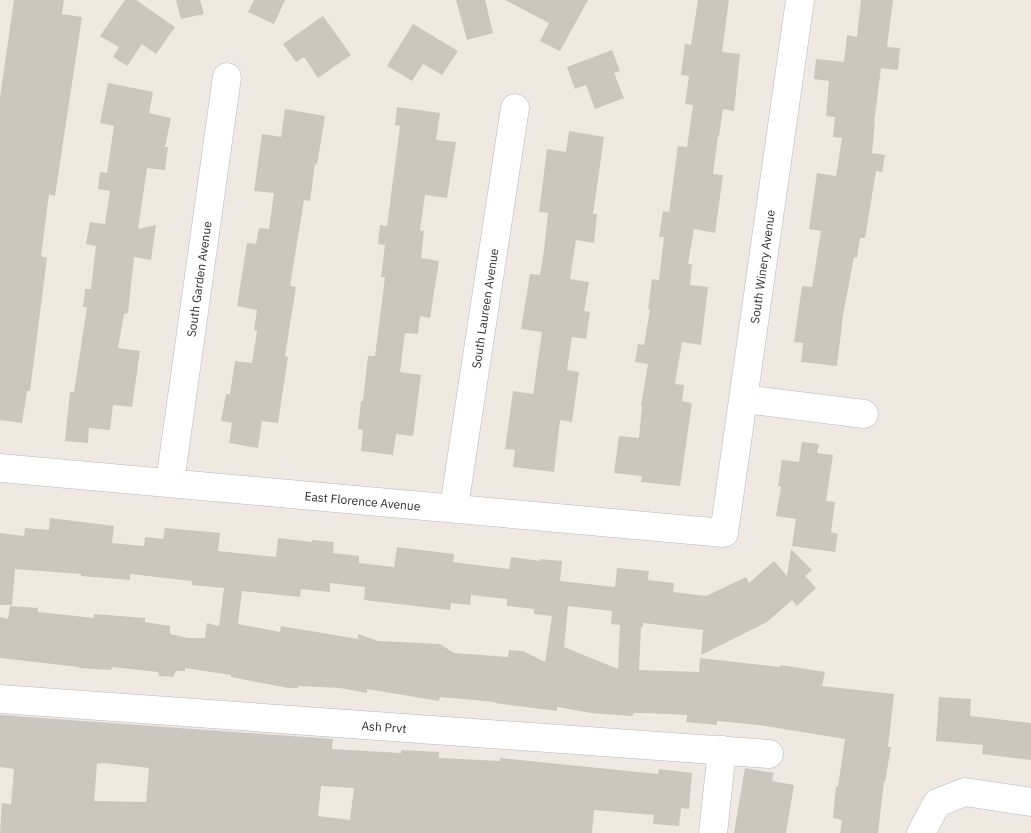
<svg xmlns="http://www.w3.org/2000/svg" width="1031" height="833" font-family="'IBM Plex Sans',sans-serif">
  <rect width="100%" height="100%" fill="#efe9e1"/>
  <g fill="#cbc7bf" fill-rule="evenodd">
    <polygon points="14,0 64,0 62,14 82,17 55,196 49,194 41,256 47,258 30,391 27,391 22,423 0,420 0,97"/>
    <polygon points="125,0 136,0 175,27 156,54 142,44 127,66 113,57 119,47 100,36"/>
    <polygon points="176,0 200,0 204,14 181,19"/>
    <polygon points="254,0 285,0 274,24 248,12"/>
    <polygon points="456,0 485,0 493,33 467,40"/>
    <polygon points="505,0 588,0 560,51 540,41 549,23"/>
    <polygon points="698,0 729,0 722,52 740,54 734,111 723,109 719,136 718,136 713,174 723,175 715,233 694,229 688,264 692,264 690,285 708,287 701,345 682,342 675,384 684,385 682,401 692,403 680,486 641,482 642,476 614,473 619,436 639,438 642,406 641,405 648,364 635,362 638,344 644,345 650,309 648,309 652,279 659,280 664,237 659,237 663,211 669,212 678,146 687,147 693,105 685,104 689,76 681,75 685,44 691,45"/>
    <polygon points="861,0 893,0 887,47 900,48 898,70 881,68 874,123 875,123 872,153 885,155 882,172 876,171 865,238 860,238 857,258 854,257 843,315 837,366 801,362 803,343 794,342 802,286 812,287 821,231 809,229 817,173 836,176 842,138 833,137 835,117 826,116 829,81 814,79 816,59 844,62 847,35 857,37"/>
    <polygon points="323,16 351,55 318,78 304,57 296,62 283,44"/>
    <polygon points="413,24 458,51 442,75 423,64 412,81 387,66"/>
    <polygon points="612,50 620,71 614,73 624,98 595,109 586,85 575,89 567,67"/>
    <polygon points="108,83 153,92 149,113 171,118 165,147 168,147 165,170 147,168 138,229 156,225 151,260 134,257 128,313 124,314 118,348 140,351 132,407 113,405 110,430 89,428 88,443 65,441 70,392 74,392 87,307 83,307 85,289 91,289 96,246 86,244 90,222 105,224 110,191 98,189 100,172 107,173 114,126 100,123"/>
    <polygon points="397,107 440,113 436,140 456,142 447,198 425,195 420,230 424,231 421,258 439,261 430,318 420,316 418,334 405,333 400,372 421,375 413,436 396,434 393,455 361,451 363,430 358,429 361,401 363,401 368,356 375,356 385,277 381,277 385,245 378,244 380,225 387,226 400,126 395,125"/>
    <polygon points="285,109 325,116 317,165 315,164 310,201 304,200 290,286 296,287 285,356 288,357 278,423 262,421 258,448 229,443 232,423 221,421 226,394 230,394 235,361 252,363 257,331 254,330 257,310 237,306 247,243 256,244 259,228 269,229 274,193 254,191 262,134 281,137"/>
    <polygon points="569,131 604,137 593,214 597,214 594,243 576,240 570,279 589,282 584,311 590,312 586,339 572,337 567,370 579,372 572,422 560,420 554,472 513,467 515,450 505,449 513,391 533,394 539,353 542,332 521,329 530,274 540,275 544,250 548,213 539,212 547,149 566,152"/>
    <polygon points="802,442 819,444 817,453 833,455 826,501 835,502 831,532 838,534 835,552 792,546 796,519 776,516 781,487 778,486 782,460 799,462"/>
    <path d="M50,518L114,526L112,543L144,546L145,537L163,539L165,528L220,533L218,551L276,557L278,538L312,542V540L334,542L333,553L359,556V563L394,567L397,547L454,554L453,562L509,569L511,557L540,561V559L562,561L560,581L615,587L617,568L649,571L648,580L674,583L673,592L706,596L746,577L749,583L774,561L787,576L791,549L812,570L805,576L816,588L797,606L792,600L767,622L701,655L703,630L643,623V627H641L639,670L699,672L700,658L780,667L781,665L825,672L822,686L894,694L888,747H891L885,782L884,781L878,833H840L842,820L833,818L836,786L838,787L845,739L759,725L717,721V725L686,722L687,715L645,713H634L632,716L591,713L557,707V711L495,703V702L440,697L439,701L367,689V693L340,688L298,686V688H288L231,677V675L185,668V671H176L173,677L159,676L158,672L112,667L111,670L79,668V667L0,658V617L8,619L10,606L38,608V612L94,618V614L145,618V622L170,626V634L188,638H205L207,623L219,626L224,588L192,585V581L130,574V580L81,576V574L15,569L12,605H0V533L24,536L25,528L49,530ZM330,583L365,587L364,600L450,610L451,603L470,605L471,595L507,599V606L534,609V614L552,616L545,662L523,651L509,650L508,657L454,653L440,644L378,641L358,634V639L281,626L280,632L238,624L242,591L300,597L301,589L330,592ZM568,606L612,611L611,624L620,625L618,669L564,647Z"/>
    <polygon points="939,697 971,699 970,716 1031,723 1031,760 982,754 983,745 936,741"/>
    <path d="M0,715L333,739L332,749L401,753V750L439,752V758L500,761V758L658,774L659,769L692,773L689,809L681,808L679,826L653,824L654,815L594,810L592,833H0L2,803L11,804L14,769L0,767ZM104,763L149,768L146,802L94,801L97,764ZM321,786L354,788L350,820L318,816Z"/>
    <polygon points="745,768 774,773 772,781 794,785 786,833 734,833"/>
  </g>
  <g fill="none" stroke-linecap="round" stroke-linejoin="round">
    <defs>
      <g id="minor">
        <polyline points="744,399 864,414"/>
        <path id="s1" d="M0,468L724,533L800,0"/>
        <path id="s2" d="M170,482L227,77"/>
        <path id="s3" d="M454,507L515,108"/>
        <path id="s4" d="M0,699L769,754"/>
        <polyline points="713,833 722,750"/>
        <polyline points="921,833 937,803 965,792 1031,802"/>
      </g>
    </defs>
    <use href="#minor" stroke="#b4b7c1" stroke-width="29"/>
    <use href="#minor" stroke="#fff" stroke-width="28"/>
  </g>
  <g text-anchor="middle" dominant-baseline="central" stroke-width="4" stroke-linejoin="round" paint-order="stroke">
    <g font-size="12" fill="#2e2e2e" stroke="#fff">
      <text stroke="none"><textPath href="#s1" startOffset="996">South Winery Avenue</textPath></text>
      <text stroke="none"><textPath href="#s2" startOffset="205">South Garden Avenue</textPath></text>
      <text stroke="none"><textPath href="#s3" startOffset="201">South Laureen Avenue</textPath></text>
      <text stroke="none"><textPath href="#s1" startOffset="364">East Florence Avenue</textPath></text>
      <text stroke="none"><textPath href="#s4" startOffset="385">Ash Prvt</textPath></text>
    </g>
  </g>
</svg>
